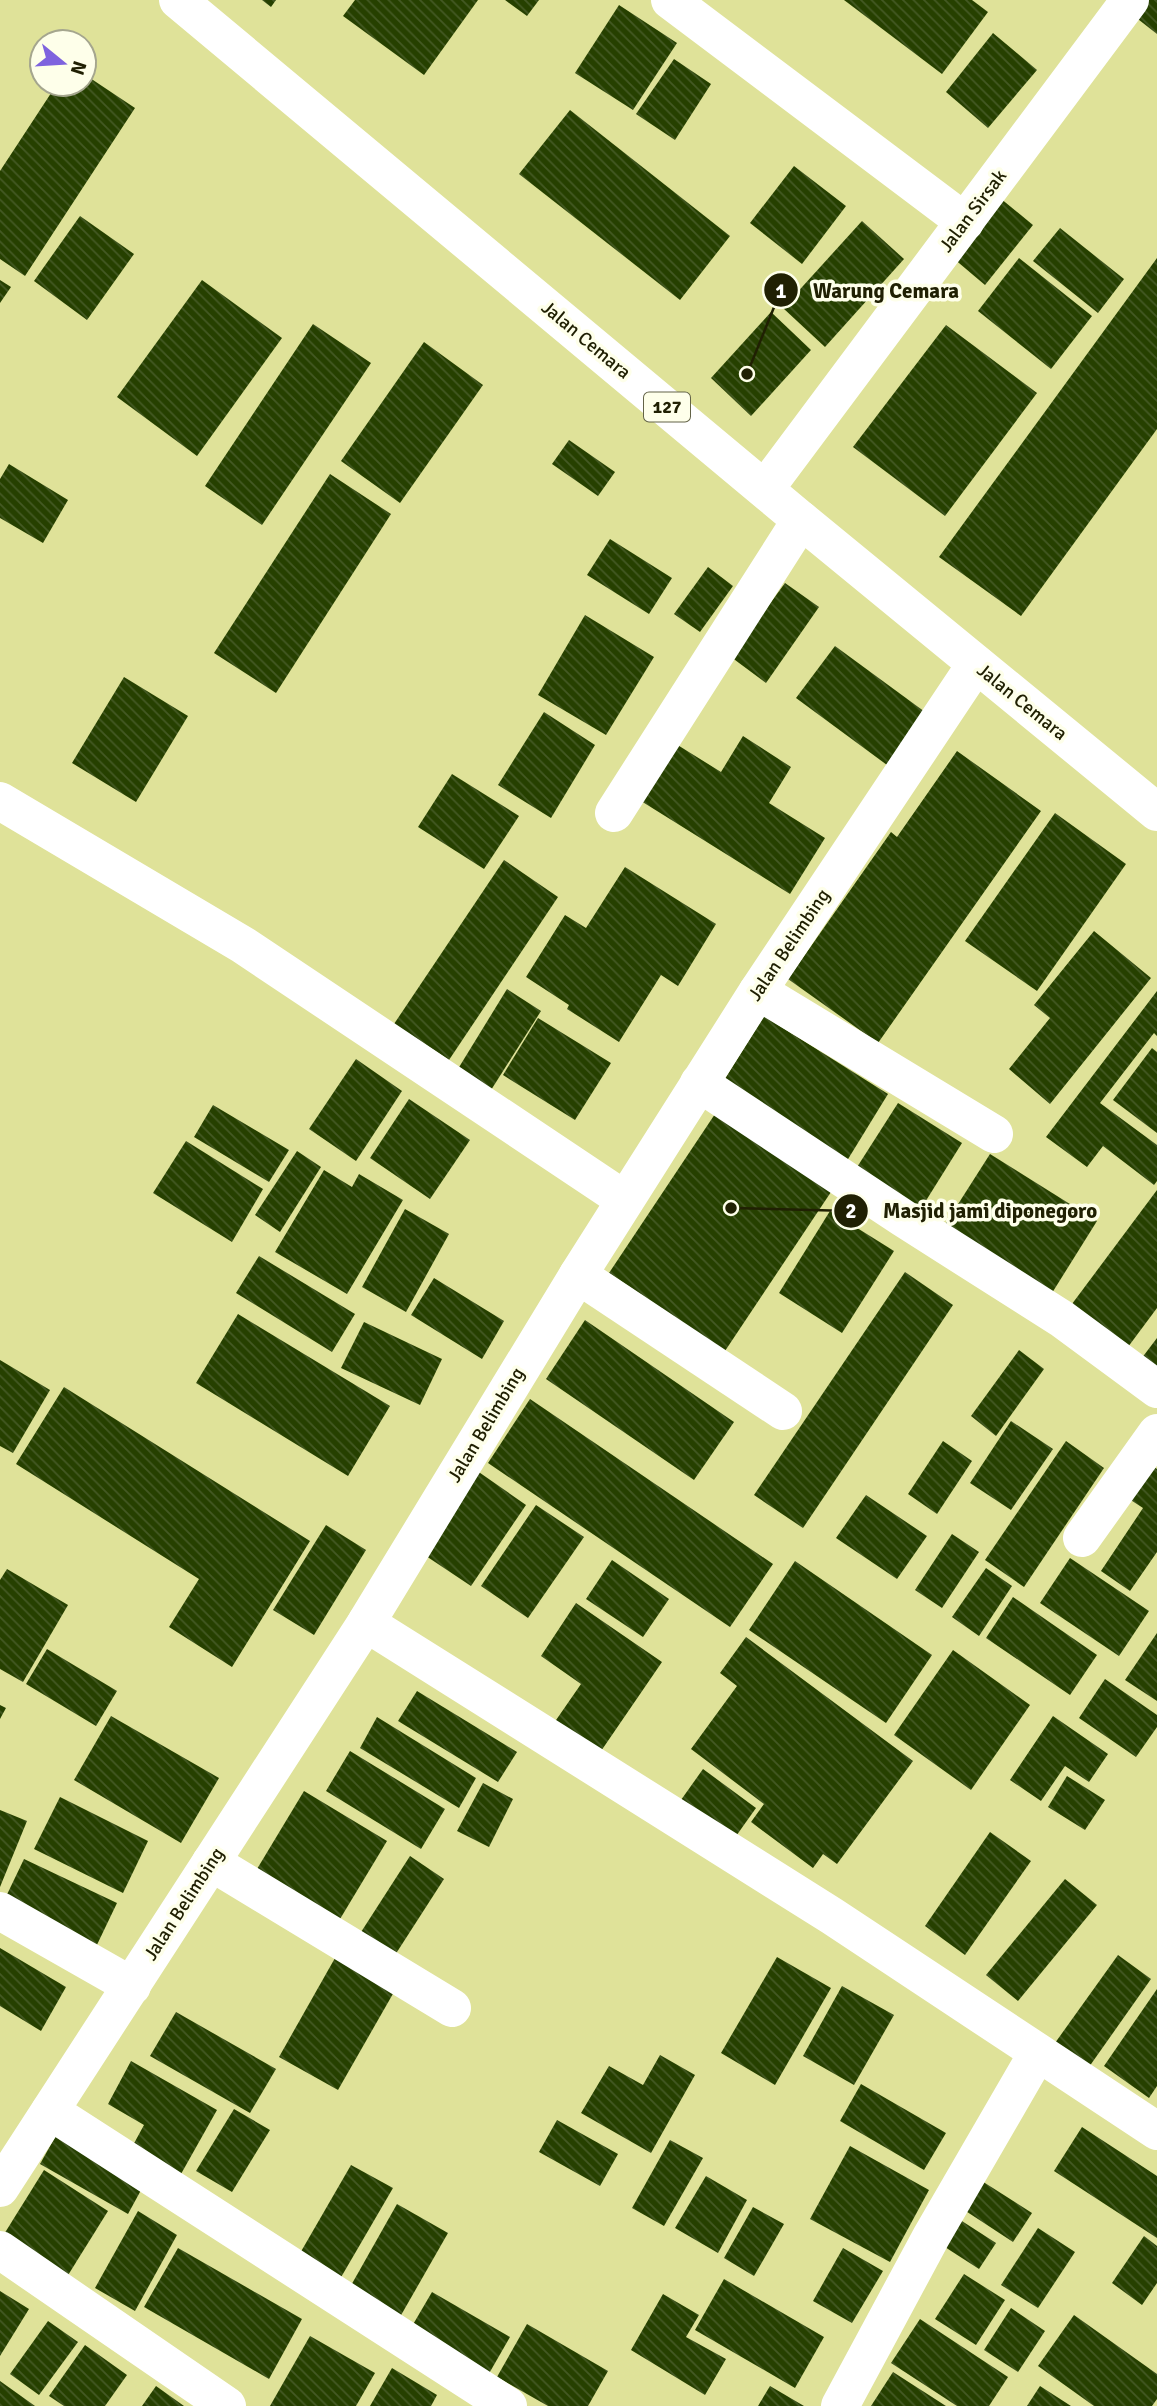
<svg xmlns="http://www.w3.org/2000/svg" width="1157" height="2406" font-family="Signika,sans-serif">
  <defs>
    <pattern id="building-back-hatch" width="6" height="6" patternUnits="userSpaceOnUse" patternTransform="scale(1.75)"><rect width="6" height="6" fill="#264000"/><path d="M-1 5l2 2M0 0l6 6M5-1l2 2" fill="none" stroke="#445924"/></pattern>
  </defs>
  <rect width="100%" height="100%" fill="#dfe299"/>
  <g fill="url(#building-back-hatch)">
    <polygon points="262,0 276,0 271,7"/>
    <polygon points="355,0 478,0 424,75 343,16"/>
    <polygon points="505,0 539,0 527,16"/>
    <polygon points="844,0 972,0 988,12 942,74"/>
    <polygon points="1147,0 1157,0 1157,34 1134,16"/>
    <polygon points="619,5 677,43 633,110 575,73"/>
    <polygon points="993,33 1037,70 988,128 946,92"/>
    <polygon points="674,59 711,84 675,140 636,114"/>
    <polygon points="84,74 135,108 25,276 0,259 0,171 57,84 84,84"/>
    <polygon points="570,110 730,236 680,300 519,174"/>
    <polygon points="794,166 846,206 802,264 750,223"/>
    <polygon points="1000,198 1033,225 985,285 953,258"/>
    <polygon points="80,216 134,254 87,320 34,281"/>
    <polygon points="862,221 904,259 825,347 783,308"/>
    <polygon points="1060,228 1124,279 1098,313 1033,261"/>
    <polygon points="1019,258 1092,316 1051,369 978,311"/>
    <polygon points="1157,258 1157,429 1021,616 939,557"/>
    <polygon points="0,280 11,287 0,303"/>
    <polygon points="202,280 282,338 197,456 117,397"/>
    <polygon points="771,312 811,350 751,416 711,378"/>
    <polygon points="313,324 371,363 262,525 205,486"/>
    <polygon points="946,325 1037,393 945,516 853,447"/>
    <polygon points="424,342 483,385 400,503 341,461"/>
    <polygon points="569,440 615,472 598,496 552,464"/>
    <polygon points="9,464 68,500 43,543 0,518 0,479"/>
    <polygon points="330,474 391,514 276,693 214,653"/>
    <polygon points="610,539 672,578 649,614 587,575"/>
    <polygon points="708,567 733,586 700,632 674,614"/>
    <polygon points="785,583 819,607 766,683 731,657"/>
    <polygon points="585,615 654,657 606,735 538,695"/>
    <polygon points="835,646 925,712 887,765 796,698"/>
    <polygon points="124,677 188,716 136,802 72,763"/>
    <polygon points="544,712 595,745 551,818 498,785"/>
    <polygon points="743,736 791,767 769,803 825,838 790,894 641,801 676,744 721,772"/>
    <polygon points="957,751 1041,811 878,1043 788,979 891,832 897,837"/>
    <polygon points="452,774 519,816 484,869 418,827"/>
    <polygon points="1055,813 1126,864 1037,991 965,941"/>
    <polygon points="504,860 558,897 449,1060 394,1024"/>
    <polygon points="625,867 716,924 678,986 661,975 619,1042 567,1009 569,1005 526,977 565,915 586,928"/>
    <polygon points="1094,931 1151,978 1050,1104 1009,1069 1050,1018 1034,1005"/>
    <polygon points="507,989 541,1011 486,1098 453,1077"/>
    <polygon points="1157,991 1157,1036 1154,1033 1100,1103 1157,1145 1157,1181 1154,1185 1103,1146 1087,1167 1046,1137"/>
    <polygon points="764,1016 888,1094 845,1164 721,1085"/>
    <polygon points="538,1018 611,1063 575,1120 503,1075"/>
    <polygon points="1152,1048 1157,1052 1157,1133 1113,1100"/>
    <polygon points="356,1059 402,1091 356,1161 309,1129"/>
    <polygon points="409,1099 470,1140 430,1199 370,1158"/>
    <polygon points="898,1103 962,1143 917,1215 852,1175"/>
    <polygon points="213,1105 289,1150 269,1182 194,1137"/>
    <polygon points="717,1111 833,1189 725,1351 609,1273"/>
    <polygon points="186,1141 263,1189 232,1242 153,1193"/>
    <polygon points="297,1151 321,1167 280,1232 255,1215"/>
    <polygon points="990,1154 1097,1221 1047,1301 939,1234"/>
    <polygon points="324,1170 352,1187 359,1174 403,1200 347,1294 275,1252"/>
    <polygon points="1157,1190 1157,1308 1125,1351 1069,1308"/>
    <polygon points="405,1209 449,1234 406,1312 362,1287"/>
    <polygon points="830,1211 894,1251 842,1333 779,1293"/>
    <polygon points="259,1256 355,1314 332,1352 236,1293"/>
    <polygon points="905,1272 953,1305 803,1528 754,1495"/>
    <polygon points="434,1278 504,1321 482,1359 411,1315"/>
    <polygon points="238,1314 390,1406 348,1476 196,1383"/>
    <polygon points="585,1320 734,1422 694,1480 546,1379"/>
    <polygon points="364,1322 442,1359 420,1405 341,1368"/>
    <polygon points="1157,1338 1157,1377 1138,1363"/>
    <polygon points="1019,1350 1044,1369 996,1436 971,1416"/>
    <polygon points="0,1360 50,1390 13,1453 0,1446"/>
    <polygon points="64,1387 310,1541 232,1667 169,1627 199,1579 16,1464"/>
    <polygon points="530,1399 773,1564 730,1627 488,1463"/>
    <polygon points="1011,1421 1053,1449 1011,1510 970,1483"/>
    <polygon points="943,1441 972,1461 937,1514 908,1494"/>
    <polygon points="1066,1441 1104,1468 1024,1587 985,1560"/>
    <polygon points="1146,1461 1157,1469 1157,1552 1130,1591 1101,1571 1143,1508 1123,1495"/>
    <polygon points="473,1468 526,1505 471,1586 417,1550"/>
    <polygon points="866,1495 927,1536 897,1579 836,1538"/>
    <polygon points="536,1505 584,1537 528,1618 481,1586"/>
    <polygon points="326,1525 366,1550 314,1635 273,1610"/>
    <polygon points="952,1534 979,1552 942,1608 915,1590"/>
    <polygon points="1070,1558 1149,1611 1119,1656 1040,1603"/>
    <polygon points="612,1560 669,1599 643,1637 586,1599"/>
    <polygon points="795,1561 932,1655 886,1723 749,1630"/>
    <polygon points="986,1568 1012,1586 979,1636 952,1617"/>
    <polygon points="7,1569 68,1605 23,1682 0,1669 0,1580"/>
    <polygon points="1013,1597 1097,1655 1070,1695 986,1638"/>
    <polygon points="576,1603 662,1662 599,1754 554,1723 581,1684 541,1656"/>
    <polygon points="1157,1633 1157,1701 1125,1680"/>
    <polygon points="746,1637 913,1761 837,1864 823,1854 813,1868 751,1822 764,1804 691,1749 737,1686 720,1673"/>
    <polygon points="47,1649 117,1691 96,1726 26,1684"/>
    <polygon points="953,1650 1030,1705 971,1790 894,1735"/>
    <polygon points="1105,1679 1157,1715 1157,1727 1136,1757 1079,1718"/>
    <polygon points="417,1691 517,1752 498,1782 398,1721"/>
    <polygon points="0,1705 6,1708 0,1719"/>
    <polygon points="111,1716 219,1778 181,1843 74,1780"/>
    <polygon points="1053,1716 1108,1754 1089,1782 1065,1766 1041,1801 1010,1780"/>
    <polygon points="377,1717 476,1778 459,1808 360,1748"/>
    <polygon points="350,1751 445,1809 421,1849 326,1791"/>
    <polygon points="703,1769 756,1808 729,1846 676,1807"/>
    <polygon points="1067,1776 1105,1800 1085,1830 1048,1807"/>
    <polygon points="483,1783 513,1799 489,1847 457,1831"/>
    <polygon points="304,1791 387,1841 334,1929 251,1879"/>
    <polygon points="60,1797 148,1841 123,1893 34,1849"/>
    <polygon points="0,1810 27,1821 0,1887"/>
    <polygon points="990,1832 1031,1861 965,1955 925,1926"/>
    <polygon points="410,1856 444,1879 388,1966 354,1943"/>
    <polygon points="24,1859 117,1903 94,1951 1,1907"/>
    <polygon points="1065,1879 1097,1905 1018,2001 986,1975"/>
    <polygon points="0,1948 66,1987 41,2031 0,2006"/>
    <polygon points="1118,1955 1151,1979 1089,2067 1055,2043"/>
    <polygon points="777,1957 831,1988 775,2085 721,2053"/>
    <polygon points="335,1958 394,1992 338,2090 279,2057"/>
    <polygon points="842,1986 894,2015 854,2085 803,2056"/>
    <polygon points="1157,1989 1157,2086 1149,2098 1104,2066"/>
    <polygon points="176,2012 276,2069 250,2113 150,2056"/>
    <polygon points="660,2055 695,2075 651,2153 581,2113 609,2066 643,2085"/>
    <polygon points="131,2061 217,2110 181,2174 132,2147 144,2125 108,2104"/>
    <polygon points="861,2084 946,2133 924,2170 840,2121"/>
    <polygon points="234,2109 270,2130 232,2192 196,2171"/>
    <polygon points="557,2120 618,2154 600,2186 539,2152"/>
    <polygon points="1082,2127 1157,2176 1157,2238 1054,2171"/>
    <polygon points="58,2132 146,2181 128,2214 40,2164"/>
    <polygon points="670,2140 703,2158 664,2226 632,2208"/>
    <polygon points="850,2146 929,2190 890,2262 810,2219"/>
    <polygon points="351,2165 393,2188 340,2279 299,2255"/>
    <polygon points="44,2170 108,2211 65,2280 1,2239"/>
    <polygon points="706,2176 747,2200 718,2253 675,2228"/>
    <polygon points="974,2176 1032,2213 1013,2242 955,2204"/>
    <polygon points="397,2204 448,2233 400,2317 349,2289"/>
    <polygon points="753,2207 784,2224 754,2276 724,2258"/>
    <polygon points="138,2211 177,2235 135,2311 95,2288"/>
    <polygon points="951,2214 996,2243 979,2269 934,2240"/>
    <polygon points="1038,2228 1075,2252 1038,2308 1001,2285"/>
    <polygon points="1144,2236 1157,2246 1157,2283 1142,2305 1112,2283"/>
    <polygon points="178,2248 302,2319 269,2379 144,2307"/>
    <polygon points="843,2248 883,2271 852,2323 813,2301"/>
    <polygon points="964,2274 1005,2300 976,2345 935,2319"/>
    <polygon points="724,2279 824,2337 795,2388 695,2330"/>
    <polygon points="0,2291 29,2309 0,2356"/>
    <polygon points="432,2292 510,2337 487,2377 408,2333"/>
    <polygon points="663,2294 699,2315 686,2337 726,2359 705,2395 631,2350"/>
    <polygon points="1011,2308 1045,2331 1018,2372 984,2350"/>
    <polygon points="1074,2315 1157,2374 1157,2399 1152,2406 1094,2406 1038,2366"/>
    <polygon points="920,2319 1008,2377 989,2406 957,2406 891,2363"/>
    <polygon points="48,2321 78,2342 39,2395 10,2374"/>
    <polygon points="527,2324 608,2371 588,2406 548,2406 497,2377"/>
    <polygon points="310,2336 375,2373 356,2406 270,2406"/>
    <polygon points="85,2345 127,2375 105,2406 64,2406 49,2396"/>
    <polygon points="392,2368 437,2395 431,2406 370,2406"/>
    <polygon points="893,2372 946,2406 871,2406"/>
    <polygon points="0,2381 35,2406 0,2406"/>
    <polygon points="156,2386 184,2406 142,2406"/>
    <polygon points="770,2386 804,2406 758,2406"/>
    <polygon points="1040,2386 1071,2406 1027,2406"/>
  </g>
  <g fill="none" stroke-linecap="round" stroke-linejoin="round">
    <g stroke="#fff" stroke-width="38">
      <polyline points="670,0 965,222"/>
      <polyline points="765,489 1130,0"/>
      <polyline points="0,801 243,945 625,1200"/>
      <polyline points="614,813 801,520"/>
      <polyline points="758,991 994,1134"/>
      <polyline points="699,1083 903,1218 1062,1319 1157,1389"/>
      <polyline points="578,1275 783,1411"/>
      <polyline points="1082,1538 1157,1433"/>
      <polyline points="366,1623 832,1916 1157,2131"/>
      <polyline points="211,1862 452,2008"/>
      <polyline points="0,1911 132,1986"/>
      <polyline points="50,2111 508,2406"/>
      <polyline points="0,2188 366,1623 578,1275 758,991 976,664"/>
      <polyline points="0,2250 227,2406"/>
      <polyline points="840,2406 931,2237 1037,2054"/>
    </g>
    <polyline stroke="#fff" stroke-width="38" points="178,0 801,520 1157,812"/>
  </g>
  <g text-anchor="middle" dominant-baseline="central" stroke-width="7" stroke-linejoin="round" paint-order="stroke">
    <rect fill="#feffea" stroke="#636348" stroke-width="2" x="644" y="392.5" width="46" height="29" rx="5"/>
    <g font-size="18" font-weight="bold" fill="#202003">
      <text x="667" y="407">127</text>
    </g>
    <g font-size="19" fill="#202003" stroke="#feffea">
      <text transform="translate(973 211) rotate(-53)">Jalan Sirsak</text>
      <text transform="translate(586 340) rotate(40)">Jalan Cemara</text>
      <text transform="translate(1022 702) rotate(39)">Jalan Cemara</text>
      <text transform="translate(789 945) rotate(-56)">Jalan Belimbing</text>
      <text transform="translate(486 1425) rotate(-59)">Jalan Belimbing</text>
      <text transform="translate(184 1904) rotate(-57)">Jalan Belimbing</text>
    </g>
  </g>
  <path fill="none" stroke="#202003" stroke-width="2.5" d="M747 374L781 290M731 1208L851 1211"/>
  <g fill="#202003" stroke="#feffea" stroke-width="2.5">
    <circle cx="747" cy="374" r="7"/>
    <circle cx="731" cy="1208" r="7"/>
    <circle cx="781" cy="290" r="18"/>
    <circle cx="851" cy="1211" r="18"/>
  </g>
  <g font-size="21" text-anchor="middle" font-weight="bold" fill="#fff">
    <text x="781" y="298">1</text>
    <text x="851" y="1218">2</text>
  </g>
  <g font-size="21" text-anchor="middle" font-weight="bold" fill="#202003" stroke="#feffea" stroke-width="7" stroke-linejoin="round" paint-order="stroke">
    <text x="886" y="298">Warung Cemara</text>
    <text x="990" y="1218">Masjid jami diponegoro</text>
  </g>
  <g transform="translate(63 63) rotate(108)"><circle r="33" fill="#feffea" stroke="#a5a68e" stroke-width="2"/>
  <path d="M0-5L12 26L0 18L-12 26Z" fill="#7e63de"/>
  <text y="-10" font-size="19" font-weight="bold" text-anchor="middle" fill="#202003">N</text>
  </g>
</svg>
